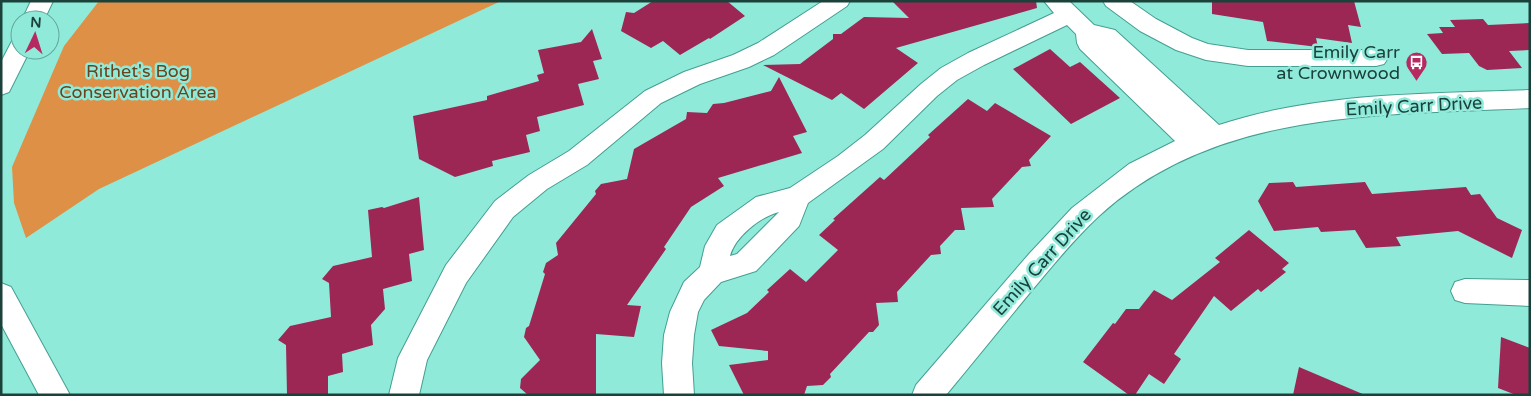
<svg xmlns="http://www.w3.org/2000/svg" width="1531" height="396" font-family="'Varela Round',sans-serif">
  <rect width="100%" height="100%" fill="#90eada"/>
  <polygon fill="#de9146" points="99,1 501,1 99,189 26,238 14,203 12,167 64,46"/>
  <g fill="#9c2754">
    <polygon points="653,1 727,1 745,16 710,39 709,38 680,55 663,41 651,48 621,31 626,12 634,13"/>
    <polygon points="892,1 1036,1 1037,8 896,48 918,63 864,109 841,93 832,100 763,65 800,64 833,39 833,34 841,34 864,17 909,18"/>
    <polygon points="1212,1 1354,1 1361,27 1348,25 1352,43 1316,38 1318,47 1267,41 1263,22 1212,14"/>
    <polygon points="1483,19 1488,25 1530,23 1530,50 1509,51 1522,68 1487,70 1479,66 1469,53 1442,54 1427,34 1443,33 1439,27 1455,27 1450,20"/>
    <polygon points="592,29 602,59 593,61 599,79 578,84 584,105 537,117 540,131 526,135 530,152 492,161 493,166 455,177 419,159 413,116 487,100 487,96 539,81 537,75 544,73 538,50 581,42"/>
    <polygon points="1050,49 1070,67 1080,62 1120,98 1071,124 1013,69"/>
    <polygon points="779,77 807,132 793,136 802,153 718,178 724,186 691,207 664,247 666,249 627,305 641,306 634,337 596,334 596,395 528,395 520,388 521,379 540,360 524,337 526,328 529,326 545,274 543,272 546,263 558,255 556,243 596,194 595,191 601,184 627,179 634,149 686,119 687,112 707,113 713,104 724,103 771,91"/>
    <polygon points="968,99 987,111 995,103 1051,136 1029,160 1031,166 1022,167 992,199 994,207 961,208 965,230 955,230 940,246 941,254 931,255 897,292 898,302 876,303 879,325 873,332 869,332 830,374 831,377 823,385 807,386 804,395 744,395 729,365 768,360 768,351 719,346 711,330 747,313 769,292 767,290 790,269 806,282 838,250 819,235 835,220 833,219 880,177 884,180 930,137 928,135"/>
    <polygon points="1293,182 1296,187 1365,182 1372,194 1466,187 1471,195 1480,194 1497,218 1522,230 1512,258 1458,231 1396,237 1401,246 1366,248 1355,230 1321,232 1318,227 1274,231 1258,201 1269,183"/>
    <polygon points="419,197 424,250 409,254 412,281 383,289 385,309 371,325 373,345 342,354 343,372 328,376 328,395 287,395 286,345 278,340 290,326 331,317 329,283 322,279 333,266 372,257 368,210 382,207 384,208"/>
    <polygon points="1249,230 1289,263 1282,269 1286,272 1261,292 1258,289 1231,311 1214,296 1174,354 1181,359 1164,384 1149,374 1135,395 1129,395 1083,362 1113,323 1115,324 1126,309 1139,309 1154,290 1172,300 1220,262 1215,258"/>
    <polygon points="1501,337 1530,348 1530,395 1516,395 1498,388"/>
    <polygon points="1299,367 1365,395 1293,395"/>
  </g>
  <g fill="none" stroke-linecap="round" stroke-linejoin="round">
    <defs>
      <g id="minor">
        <polygon points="31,1 53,1 44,20 22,20"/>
        <polygon points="823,1 850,1 847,6 774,55 749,67 700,84 661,103 587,165 547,189 513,217 466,283 427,360 419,395 389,395 398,358 446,265 495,201 529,175 569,151 645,91 684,72 733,55 758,43"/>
        <path d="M1044,1H1069L1094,25L1115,30L1219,125C1318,92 1427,94 1530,90V108C1382,115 1216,109 1099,216C1075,238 1054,264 1033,289C1004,324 975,360 946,395H912L916,385L1029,254L1072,208L1129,164L1175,141L1080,49L1077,43L1076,34L1067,25L984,65L957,80L937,96L883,149L808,203L799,226L756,271L721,282L704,300L698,312L694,335L692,363L694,395H664L662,363L664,335L670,312L684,282L700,267L705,246L717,225L756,197L790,188L838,156L865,135L921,84L941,68L968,53L1054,13ZM779,212L737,254L730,256C735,237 760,217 779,212Z"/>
        <polygon points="1103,1 1130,1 1156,19 1192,38 1208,44 1248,50 1376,50 1384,52 1388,58 1384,64 1376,66 1248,66 1206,60 1176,50 1140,31 1106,6"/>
        <polygon points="20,39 20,50 30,50 9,92 1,95 1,62 12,41"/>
        <polygon points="1465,279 1530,280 1530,306 1465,303 1455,300 1451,291 1455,282"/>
        <polygon points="1,283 11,287 70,395 39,395 1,324"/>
      </g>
    </defs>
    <use href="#minor" stroke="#439f91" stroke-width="2"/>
    <use href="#minor" fill="#fff" fill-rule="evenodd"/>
  </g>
  <defs>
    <symbol id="bus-pin" viewBox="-11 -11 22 30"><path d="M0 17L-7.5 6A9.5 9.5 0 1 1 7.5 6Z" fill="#b62a62" stroke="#90eada"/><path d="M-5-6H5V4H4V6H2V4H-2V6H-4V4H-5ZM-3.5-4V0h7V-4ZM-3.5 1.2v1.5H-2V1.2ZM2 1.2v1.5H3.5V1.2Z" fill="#fff"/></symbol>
  </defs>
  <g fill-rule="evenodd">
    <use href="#bus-pin" x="1404" y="50" width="25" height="34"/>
  </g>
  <g text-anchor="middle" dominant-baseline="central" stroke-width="5" stroke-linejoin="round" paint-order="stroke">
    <g font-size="18" fill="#1b413b" stroke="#90eada" text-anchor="end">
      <text x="1400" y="52">Emily Carr<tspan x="1400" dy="21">at Crownwood</tspan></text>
    </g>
    <g font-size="18" fill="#6a431e" stroke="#90eada">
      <text x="138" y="71">Rithet's Bog<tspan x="138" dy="21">Conservation Area</tspan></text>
    </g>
    <g font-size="18" fill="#1b413b" stroke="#90eada">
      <text transform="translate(1414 106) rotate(-3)">Emily Carr Drive</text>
      <text transform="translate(1042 262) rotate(-48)">Emily Carr Drive</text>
    </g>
  </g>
  <rect width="1531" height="396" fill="none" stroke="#1b413b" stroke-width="5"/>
  <g transform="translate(35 35) rotate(4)"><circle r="24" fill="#90eada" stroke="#61a69a"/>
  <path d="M0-4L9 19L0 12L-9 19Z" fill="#b62a62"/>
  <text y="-8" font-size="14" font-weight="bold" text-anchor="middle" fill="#1b413b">N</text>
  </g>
</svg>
